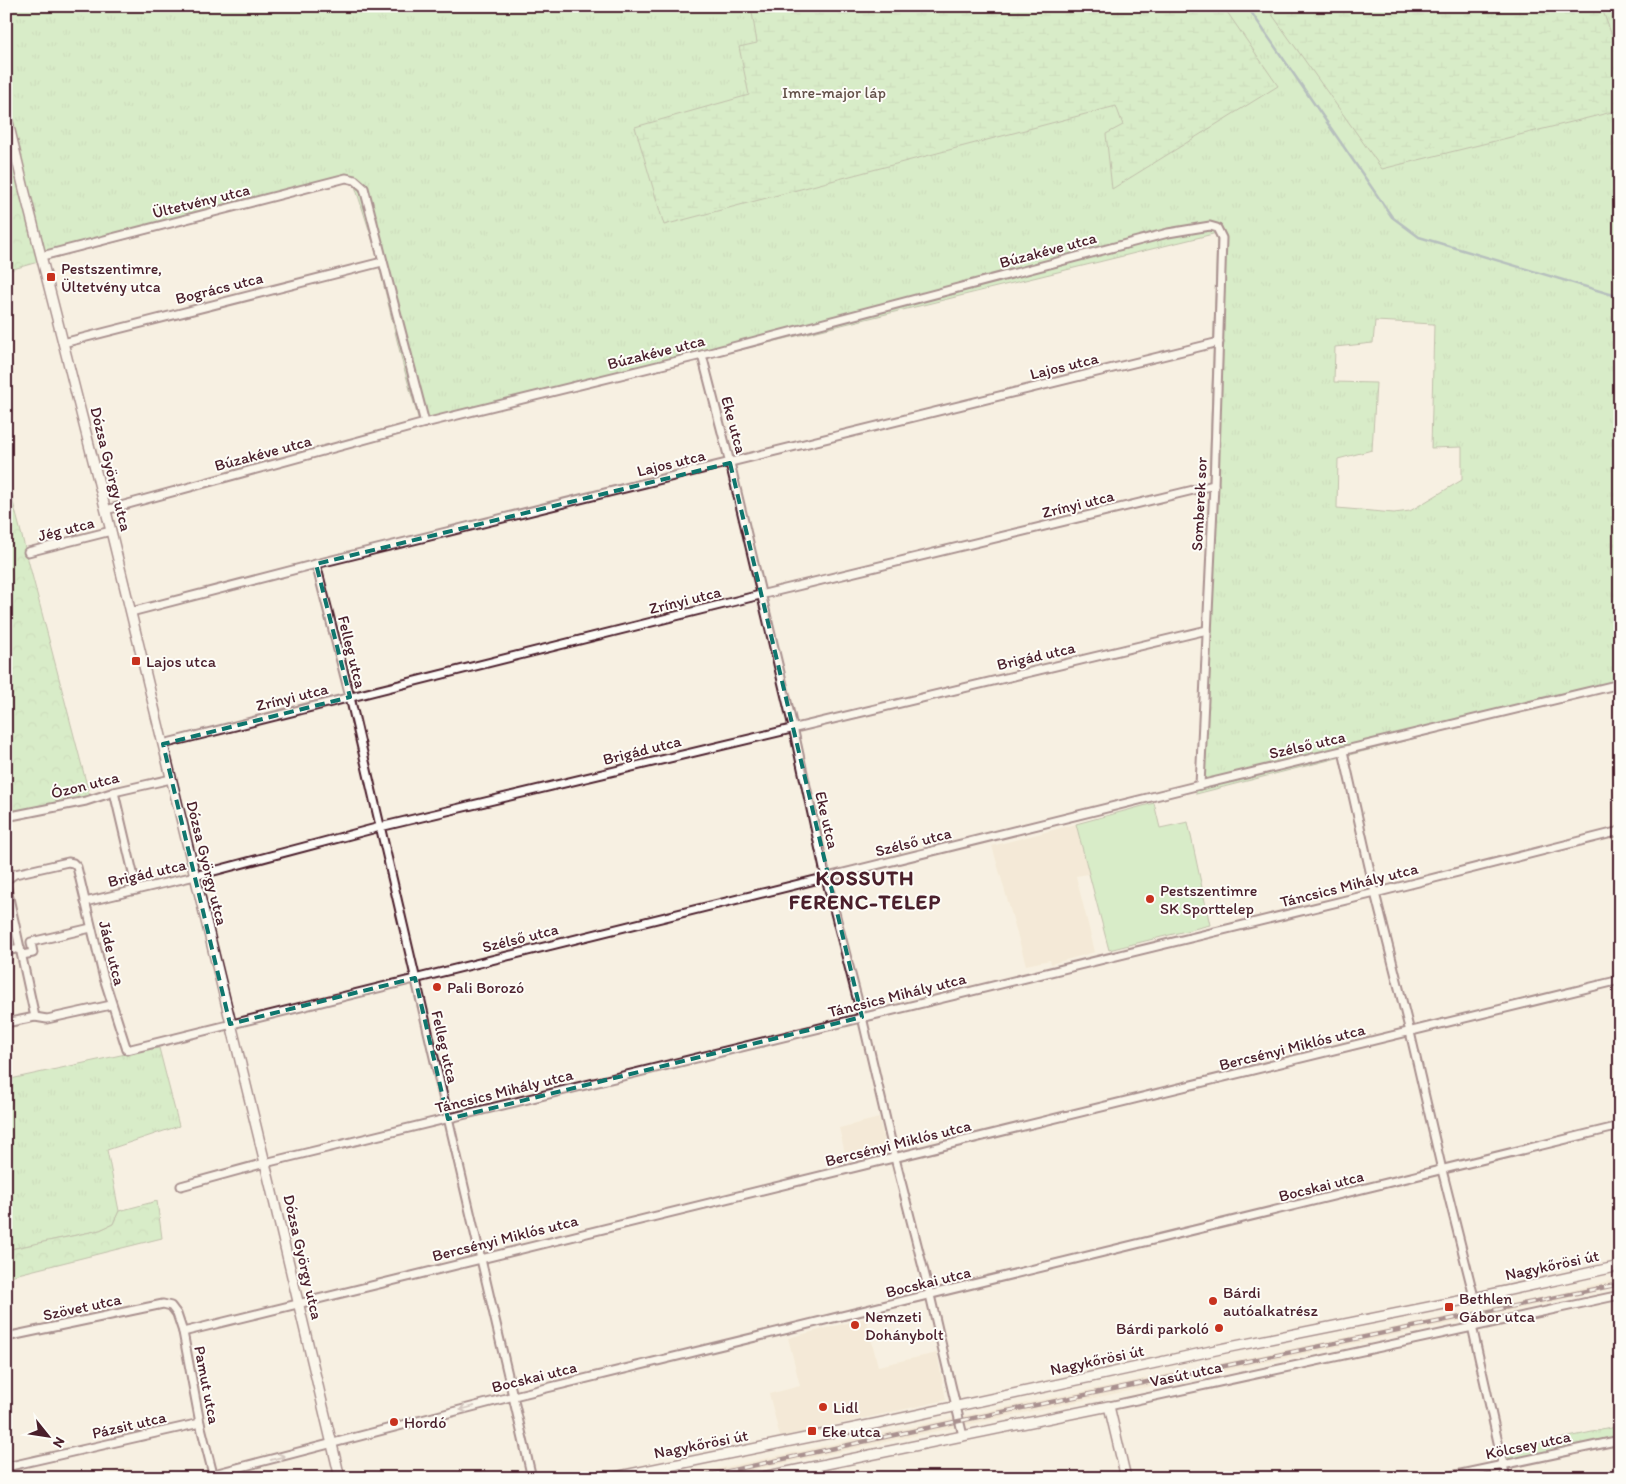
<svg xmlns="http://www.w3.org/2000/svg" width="1626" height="1484" font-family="Itim,sans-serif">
  <defs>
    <pattern id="grass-tufts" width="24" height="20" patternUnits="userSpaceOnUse" patternTransform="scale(1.25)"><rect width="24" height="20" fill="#b2e7a8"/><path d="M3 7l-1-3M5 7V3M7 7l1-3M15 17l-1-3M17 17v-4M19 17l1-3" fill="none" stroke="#9bc691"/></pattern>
    <pattern id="forest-crowns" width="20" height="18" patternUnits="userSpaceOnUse" patternTransform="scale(1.25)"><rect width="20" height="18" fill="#b2e7a8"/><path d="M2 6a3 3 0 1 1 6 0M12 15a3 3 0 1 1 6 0" fill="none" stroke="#9bc691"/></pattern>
    <pattern id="wetland-marsh" width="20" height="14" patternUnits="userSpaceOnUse" patternTransform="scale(1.25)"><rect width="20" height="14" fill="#b2e7a8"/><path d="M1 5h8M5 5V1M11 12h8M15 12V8" fill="none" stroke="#9bc691"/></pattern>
  </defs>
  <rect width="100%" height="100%" fill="#f7f0e2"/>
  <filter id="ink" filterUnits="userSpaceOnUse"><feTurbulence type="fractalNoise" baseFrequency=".02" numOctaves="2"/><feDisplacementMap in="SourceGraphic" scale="10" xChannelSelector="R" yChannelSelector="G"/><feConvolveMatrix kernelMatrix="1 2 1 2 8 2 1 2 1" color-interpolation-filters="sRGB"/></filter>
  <g filter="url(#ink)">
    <g fill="#efe1c9">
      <polygon points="1076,824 1089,874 1076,876 1095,952 1051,964 1050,960 1026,965 992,846"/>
      <polygon points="879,1118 887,1153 847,1162 839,1128"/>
      <polygon points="1620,1278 1620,1285 1556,1301 714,1478 674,1478 972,1414 1554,1295"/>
      <polygon points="866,1318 878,1366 937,1353 946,1400 780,1437 769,1394 800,1386 788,1338"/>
      <polygon points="130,1467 132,1478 86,1478"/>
    </g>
    <g fill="url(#grass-tufts)" stroke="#7e836a" fill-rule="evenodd">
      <path d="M6,6H1620V686L1196,794L1202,703L1217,233L421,428L403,365L374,245L354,183L347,182L38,262L6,95ZM1375,321L1434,324L1431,448L1462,447V480L1410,511L1394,513L1337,508L1338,459L1372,450L1376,383L1334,382L1335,347L1373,343Z"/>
      <polygon points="159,1048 179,1126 107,1150 119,1211 113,1224 100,1230 6,1250 6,1080 130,1053"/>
      <polygon points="1620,1426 1620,1440 1503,1465 1499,1452"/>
    </g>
    <g fill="url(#forest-crowns)" stroke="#7e836a">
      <polygon points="6,95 38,262 6,271"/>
      <polygon points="6,475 91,801 6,819"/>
      <polygon points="157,1201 162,1238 6,1277 6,1250 100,1230 113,1224 119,1211"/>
    </g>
    <g fill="url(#wetland-marsh)" stroke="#7e836a">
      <polygon points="751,6 1223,6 1278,86 1112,189 1106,134 1123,125 1116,106 664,225 635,127 749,95 739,47 757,43"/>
      <polygon points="1266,6 1601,6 1620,57 1620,110 1382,169"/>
    </g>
    <polygon fill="#b2e7a8" stroke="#7e836a" points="1154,803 1160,828 1188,822 1210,925 1109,950 1076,824"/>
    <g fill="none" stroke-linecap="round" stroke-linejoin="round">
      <polyline stroke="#678492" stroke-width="2.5" points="1247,6 1392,217 1419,237 1620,297"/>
      <defs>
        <g id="street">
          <polyline points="42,256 346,178 355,180 364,188 425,423"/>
          <polyline points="63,343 382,262"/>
          <polyline points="702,355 730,463 793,727 826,878 862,1017 895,1158 930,1295 963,1436"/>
          <polyline points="106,510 425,423 702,355 1168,233 1210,226 1217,228 1222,238 1214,485 1200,785"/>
          <polyline points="28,552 111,531"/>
          <polyline points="316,564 350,697 532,1478"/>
          <polyline points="131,612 316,564 1219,342"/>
          <polyline points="163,744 760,595 1214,485"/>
          <polyline points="1343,751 1375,893 1410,1032 1442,1170 1474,1297"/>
          <polyline points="114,792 137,890"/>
          <polyline points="6,817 86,801 114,792 171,779"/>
          <polyline points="6,880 15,874 68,862 73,863 77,867 103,975 127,1050 1200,785 1620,684"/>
          <polyline points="6,884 35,1017"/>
          <polyline points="85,902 195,876 380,827 1207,630"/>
          <polyline points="6,951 20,948"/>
          <polyline points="22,955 33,953 31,942 91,928"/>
          <polyline points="6,1023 35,1017 47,1019 111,1005"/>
          <polyline points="181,1186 265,1163 1375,893 1620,831"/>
          <polyline points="1472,1326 1506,1478"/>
          <polyline points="183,1332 1620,980"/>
          <polyline points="6,1337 163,1304 171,1306 177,1314 183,1332 200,1423 214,1478"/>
          <polyline points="1109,1406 1620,1295"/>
          <polyline points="6,1467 200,1423"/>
          <polyline points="214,1474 514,1396 1620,1126"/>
          <polyline points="1442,1478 1620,1440"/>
        </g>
        <g id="secondary">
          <polyline points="6,114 24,189 111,531 265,1163 340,1478"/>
          <polyline points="610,1478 879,1423 1225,1348 1469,1299 1620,1266"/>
          <polyline points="758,1478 1109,1406 1126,1478"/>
        </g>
      </defs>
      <use href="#street" stroke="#4a1f2b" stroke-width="11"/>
      <use href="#secondary" stroke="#4a1f2b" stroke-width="12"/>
      <use href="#street" stroke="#fdfcf7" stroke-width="7"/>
      <use href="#secondary" stroke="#fdfcf7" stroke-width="9"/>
      <defs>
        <polyline id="rail" points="696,1478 959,1421 1620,1284"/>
      </defs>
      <use href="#rail" stroke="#4a1f2b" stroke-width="4.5"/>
      <use href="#rail" stroke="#fdfcf7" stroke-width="2.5" stroke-dasharray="8" stroke-linecap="butt"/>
    </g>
    <defs><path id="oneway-shaft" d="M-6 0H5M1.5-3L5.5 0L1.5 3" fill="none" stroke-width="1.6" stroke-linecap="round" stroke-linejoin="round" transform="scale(1.25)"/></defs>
    <g stroke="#ac999b">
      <use href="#oneway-shaft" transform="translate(467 1408) rotate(165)"/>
      <use href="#oneway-shaft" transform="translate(278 1458) rotate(-15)"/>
    </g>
  </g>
  <path d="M0 0H1626V1484H0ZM730,463L862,1017L448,1119L415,978L230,1024L163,744L350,697L316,564Z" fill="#f7f0e2" fill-opacity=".55" fill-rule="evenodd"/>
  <path fill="none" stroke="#0f766e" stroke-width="4" stroke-dasharray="10 6" stroke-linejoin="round" d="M730,463L862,1017L448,1119L415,978L230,1024L163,744L350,697L316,564Z"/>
  <g fill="#c8321e" stroke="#fdfcf7" stroke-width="2">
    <rect x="46" y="272" width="10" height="10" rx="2.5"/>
    <rect x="131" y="656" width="10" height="10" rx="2.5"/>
    <circle cx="1150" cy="899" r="5"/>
    <circle cx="437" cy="987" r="5"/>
    <circle cx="1213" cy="1301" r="5"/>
    <rect x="1444" y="1302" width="10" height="10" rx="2.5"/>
    <circle cx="855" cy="1325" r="5"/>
    <circle cx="1219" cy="1328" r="5"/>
    <circle cx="823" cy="1407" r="5"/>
    <circle cx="394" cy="1422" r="5"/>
    <rect x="807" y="1426" width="10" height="10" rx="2.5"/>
  </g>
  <g text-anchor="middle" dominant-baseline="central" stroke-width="4" stroke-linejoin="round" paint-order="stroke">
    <g font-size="16" fill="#64514a" stroke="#fdfcf7">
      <text x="834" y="92">Imre-major láp</text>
    </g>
    <g font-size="16" fill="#4a1f2b" stroke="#fdfcf7">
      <text transform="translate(201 201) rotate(-14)">Ültetvény utca</text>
      <text transform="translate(1048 250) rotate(-15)">Búzakéve utca</text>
      <text transform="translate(219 288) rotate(-14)">Bogrács utca</text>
      <text transform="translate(656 352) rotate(-14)">Búzakéve utca</text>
      <text transform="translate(1064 366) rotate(-14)">Lajos utca</text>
      <text transform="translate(734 425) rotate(75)">Eke utca</text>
      <text transform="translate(263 453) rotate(-15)">Búzakéve utca</text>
      <text transform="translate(671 463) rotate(-14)">Lajos utca</text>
      <text transform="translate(111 469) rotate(76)">Dózsa György utca</text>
      <text transform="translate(1078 504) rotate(-14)">Zrínyi utca</text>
      <text transform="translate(1199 504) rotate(-87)">Somberek sor</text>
      <text transform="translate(66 529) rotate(-14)">Jég utca</text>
      <text transform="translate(685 600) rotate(-14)">Zrínyi utca</text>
      <text transform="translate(352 652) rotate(76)">Felleg utca</text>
      <text transform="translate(1036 656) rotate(-13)">Brigád utca</text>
      <text transform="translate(292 697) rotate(-14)">Zrínyi utca</text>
      <text transform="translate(1307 745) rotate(-13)">Szélső utca</text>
      <text transform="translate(642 750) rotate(-14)">Brigád utca</text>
      <text transform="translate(85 785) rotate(-14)">Ózon utca</text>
      <text transform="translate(827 820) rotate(77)">Eke utca</text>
      <text transform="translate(913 842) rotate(-14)">Szélső utca</text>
      <text transform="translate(207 863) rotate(76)">Dózsa György utca</text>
      <text transform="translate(147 873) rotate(-13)">Brigád utca</text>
      <text transform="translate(1349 885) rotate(-14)">Táncsics Mihály utca</text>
      <text transform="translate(520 938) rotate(-14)">Szélső utca</text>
      <text transform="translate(112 953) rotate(76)">Jáde utca</text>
      <text transform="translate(897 995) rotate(-14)">Táncsics Mihály utca</text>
      <text transform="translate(445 1047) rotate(77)">Felleg utca</text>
      <text transform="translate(1292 1047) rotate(-14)">Bercsényi Miklós utca</text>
      <text transform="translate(504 1091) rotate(-14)">Táncsics Mihály utca</text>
      <text transform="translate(898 1143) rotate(-14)">Bercsényi Miklós utca</text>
      <text transform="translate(1321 1186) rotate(-14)">Bocskai utca</text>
      <text transform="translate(505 1238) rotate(-14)">Bercsényi Miklós utca</text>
      <text transform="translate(303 1257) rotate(77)">Dózsa György utca</text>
      <text transform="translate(1552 1265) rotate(-12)">Nagykőrösi út</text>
      <text transform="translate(928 1282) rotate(-14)">Bocskai utca</text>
      <text transform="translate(82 1307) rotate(-12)">Szövet utca</text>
      <text transform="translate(1097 1360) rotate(-12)">Nagykőrösi út</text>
      <text transform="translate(1186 1374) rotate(-12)">Vasút utca</text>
      <text transform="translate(534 1377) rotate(-14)">Bocskai utca</text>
      <text transform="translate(207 1385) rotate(79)">Pamut utca</text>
      <text transform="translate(129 1425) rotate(-13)">Pázsit utca</text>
      <text transform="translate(701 1444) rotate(-11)">Nagykőrösi út</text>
      <text transform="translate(1528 1445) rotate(-12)">Kölcsey utca</text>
    </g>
    <g font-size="16" fill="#4a1f2b" stroke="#fdfcf7" text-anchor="start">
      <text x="61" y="268">Pestszentimre,<tspan x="61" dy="18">Ültetvény utca</tspan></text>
      <text x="146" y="661">Lajos utca</text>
      <text x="1160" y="890">Pestszentimre<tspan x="1160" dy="18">SK Sporttelep</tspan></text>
      <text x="447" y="987">Pali Borozó</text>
      <text x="1223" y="1292">Bárdi<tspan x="1223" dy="18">autóalkatrész</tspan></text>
      <text x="1459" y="1298">Bethlen<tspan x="1459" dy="18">Gábor utca</tspan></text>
      <text x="865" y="1316">Nemzeti<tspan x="865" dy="18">Dohánybolt</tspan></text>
      <text x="1209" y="1328" text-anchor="end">Bárdi parkoló</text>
      <text x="833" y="1407">Lidl</text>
      <text x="404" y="1422">Hordó</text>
      <text x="822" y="1431">Eke utca</text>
    </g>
    <g font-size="21" font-weight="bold" letter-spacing="1" fill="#4a1f2b" stroke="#fdfcf7">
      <text x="865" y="877">KOSSUTH<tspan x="865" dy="24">FERENC-TELEP</tspan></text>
    </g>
  </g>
  <rect width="1626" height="1484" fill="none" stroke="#fdfcf7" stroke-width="25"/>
  <rect x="12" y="12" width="1601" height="1459" fill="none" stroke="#4a1f2b" stroke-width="2" filter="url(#ink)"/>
  <g transform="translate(48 1436) rotate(120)" stroke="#fdfcf7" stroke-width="4" paint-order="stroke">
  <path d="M0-4L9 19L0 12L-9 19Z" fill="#4a1f2b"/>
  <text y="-8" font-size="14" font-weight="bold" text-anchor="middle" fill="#4a1f2b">N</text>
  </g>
</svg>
